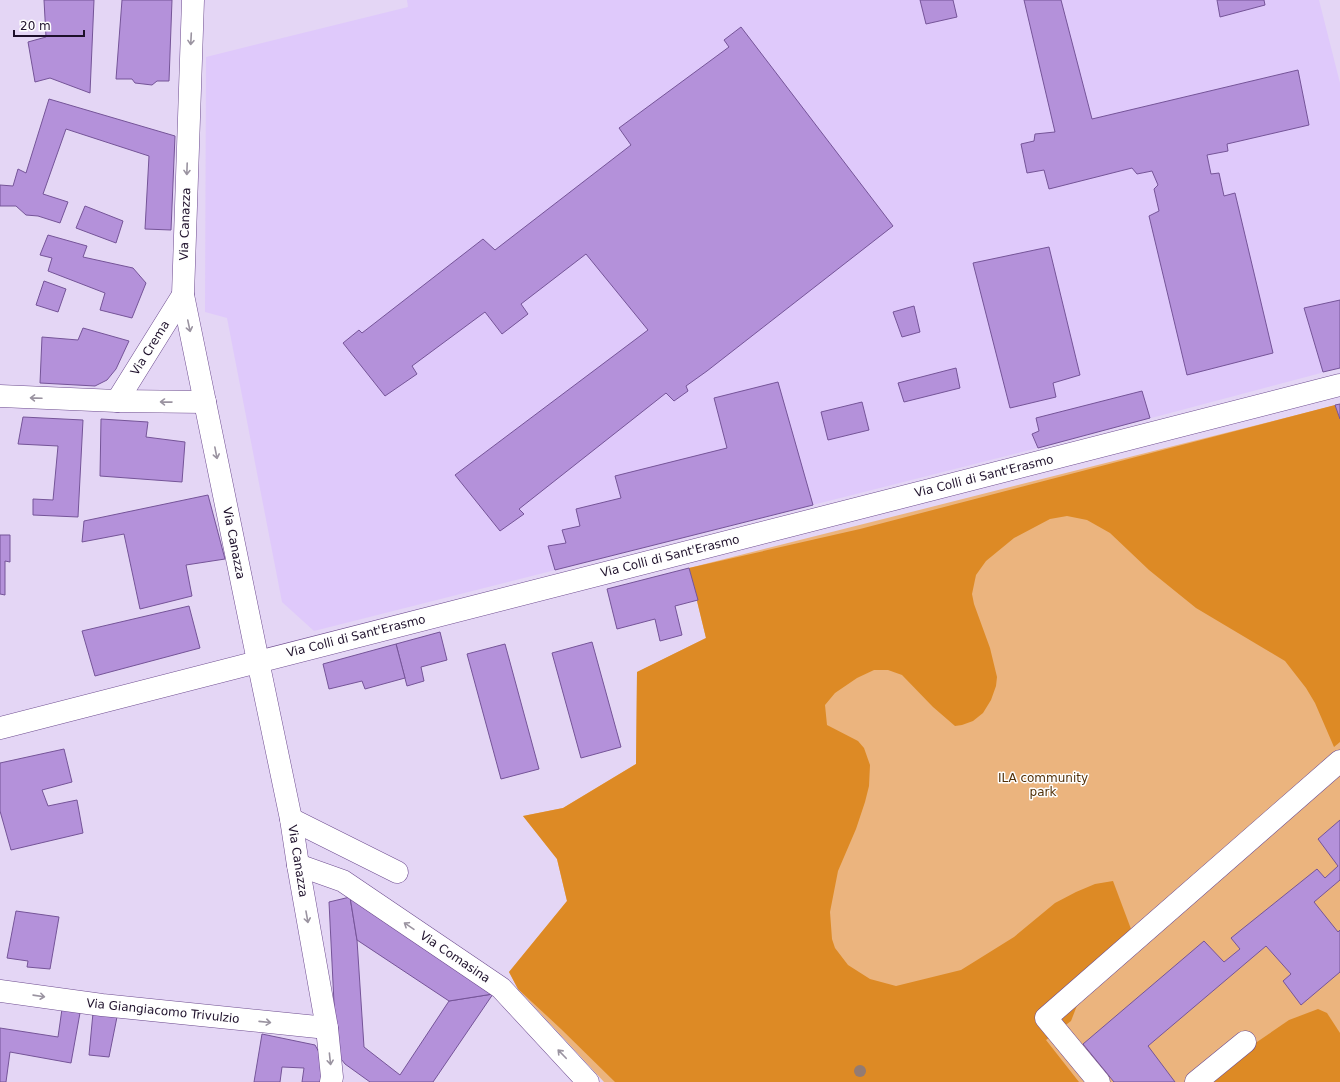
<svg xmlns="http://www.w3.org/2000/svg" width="1340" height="1082" font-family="'DejaVu Sans',sans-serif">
  <rect width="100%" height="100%" fill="#e4d6f5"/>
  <polygon fill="#dfc9fb" points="407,0 1319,0 1340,83 1340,368 1038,448 314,631 282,602 227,318 205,312 206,57 408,7"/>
  <polygon fill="#ebb47e" points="1340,404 1340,1082 604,1082 518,989 509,972 567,901 557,859 523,816 563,808 636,764 637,672 706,638 689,568"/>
  <g fill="#dd8a25">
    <polygon points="1335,405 1340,419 1340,742 1334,747 1315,703 1306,688 1285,661 1196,608 1149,570 1110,533 1087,520 1067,516 1050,519 1014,538 986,561 976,575 972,594 974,604 990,648 997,677 996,686 991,700 983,713 973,721 962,725 955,726 933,707 902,675 888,670 874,670 857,678 835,693 825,705 827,725 858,741 864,748 870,765 869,786 865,802 856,829 838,871 830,912 832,939 835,948 848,965 870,979 896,986 961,970 1014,937 1055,903 1076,892 1095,884 1113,881 1137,945 1083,990 1071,1021 1046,1040 1079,1082 615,1082 561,1029 518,989 509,972 567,901 557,859 523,816 563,808 636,764 637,672 706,638 689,568 860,529"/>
    <polygon points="1318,1009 1327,1013 1340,1033 1340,1082 1207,1082 1254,1044 1289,1020"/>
  </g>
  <g fill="#b491da" stroke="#755498">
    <polygon points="44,0 94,0 90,93 50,78 35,82 28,42 46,37"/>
    <polygon points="122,0 172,0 169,81 157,81 152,85 135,83 132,79 116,79"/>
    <polygon points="920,0 953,0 957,17 926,24"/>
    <polygon points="1024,0 1061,0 1092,119 1298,70 1309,125 1227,144 1228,151 1207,155 1211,174 1219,173 1224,196 1235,193 1273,353 1187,375 1149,216 1159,211 1154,189 1158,185 1152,171 1137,174 1132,168 1049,189 1044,170 1027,173 1021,144 1034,141 1035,134 1055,132"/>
    <polygon points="1217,0 1264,0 1265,5 1220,17"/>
    <polygon points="741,27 893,226 707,371 686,386 688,391 674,401 666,393 519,509 524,514 500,531 455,475 648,330 586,254 521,304 528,314 502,334 485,312 412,366 417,374 385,396 343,343 359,330 362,333 483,239 495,250 631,145 619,128 729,47 724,40"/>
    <polygon points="49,99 175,136 171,230 145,229 149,156 66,129 43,194 68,202 60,223 38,216 26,215 16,206 0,206 0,185 13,186 18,169 26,173"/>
    <polygon points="85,206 123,221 116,243 76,228"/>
    <polygon points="48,235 87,246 83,257 133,268 146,283 132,318 100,310 105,293 48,271 52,258 40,255"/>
    <polygon points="1049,247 1080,375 1053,383 1056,397 1010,408 973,263"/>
    <polygon points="44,281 66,289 58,312 36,305"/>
    <polygon points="1340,300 1340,368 1323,372 1304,308"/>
    <polygon points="914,306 920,332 902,337 893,312"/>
    <polygon points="83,328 129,341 116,369 107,380 95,386 40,383 42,337 78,340"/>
    <polygon points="956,368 960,388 904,402 898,383"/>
    <polygon points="778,382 813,505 555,570 548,546 566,543 562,530 580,526 576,509 621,498 615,476 727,448 714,398"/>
    <polygon points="1142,391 1150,418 1038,448 1032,434 1039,431 1036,418"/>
    <polygon points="862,402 869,430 828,440 821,412"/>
    <polygon points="1340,404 1340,419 1335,405"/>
    <polygon points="23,417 83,420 78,517 33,515 33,499 53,500 58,446 18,444"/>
    <polygon points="101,419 148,422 146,437 185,442 182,482 100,476"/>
    <polygon points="208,495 225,559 186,565 192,596 140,609 124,534 82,542 84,521"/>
    <polygon points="0,535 10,535 10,562 5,561 5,595 0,594"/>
    <polygon points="689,568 698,600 675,606 682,635 660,641 655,619 617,629 607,589"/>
    <polygon points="189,606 200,648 95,676 82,631"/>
    <polygon points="440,632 447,660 421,667 424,681 407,686 396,644"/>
    <polygon points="592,642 621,747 581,758 552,653"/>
    <polygon points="396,644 405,678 365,689 362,681 329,689 323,664"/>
    <polygon points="505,644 539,769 501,779 467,654"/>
    <polygon points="64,749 72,782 42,790 48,806 77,800 83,833 11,850 0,811 0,763"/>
    <polygon points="1340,820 1340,880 1314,902 1338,932 1340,930 1340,972 1301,1005 1283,981 1291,974 1266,946 1148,1046 1175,1082 1114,1082 1083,1044 1204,941 1224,962 1240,949 1231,938 1317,869 1325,878 1338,866 1318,839"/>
    <polygon points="350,897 357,940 364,1047 400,1075 449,1001 493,994 433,1082 370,1082 345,1064 338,1055 336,1043 329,902"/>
    <polygon points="350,897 493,994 449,1001 357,940"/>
    <polygon points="16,911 59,917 50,969 27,967 28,961 7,958"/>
    <polygon points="62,1009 80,1013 71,1063 10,1052 6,1082 0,1082 0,1028 58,1037"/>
    <polygon points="93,1013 117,1017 109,1057 89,1055"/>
    <polygon points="262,1034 315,1045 325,1063 323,1082 302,1082 304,1068 282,1067 280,1082 254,1082"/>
  </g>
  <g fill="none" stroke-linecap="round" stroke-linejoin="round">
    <defs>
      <g id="minor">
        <polyline points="193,0 183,295 258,661 291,819 298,865 327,1028 332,1077 331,1082"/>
        <polyline points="0,396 117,401 205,402"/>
        <polyline points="117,401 183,295"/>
        <polyline points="0,728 1340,385"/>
        <polyline points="291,819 397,872"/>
        <polyline points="298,865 343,881 501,988 588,1082"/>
        <polyline points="0,991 102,1005 327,1028"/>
        <polyline points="1099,1082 1046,1018 1340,761"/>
        <polyline points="1196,1082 1245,1042"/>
      </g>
    </defs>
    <use href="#minor" stroke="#6d4c8f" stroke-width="23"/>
    <use href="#minor" stroke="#fff" stroke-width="22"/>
  </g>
  <circle fill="#937b73" cx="860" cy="1071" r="6"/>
  <defs><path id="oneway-shaft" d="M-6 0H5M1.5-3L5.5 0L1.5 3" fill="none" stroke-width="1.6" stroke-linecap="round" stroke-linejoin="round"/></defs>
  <g stroke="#9a93a0">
    <use href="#oneway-shaft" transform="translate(191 39) rotate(93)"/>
    <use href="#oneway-shaft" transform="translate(187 169) rotate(92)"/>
    <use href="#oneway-shaft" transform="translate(189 326) rotate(78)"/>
    <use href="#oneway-shaft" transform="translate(36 398) rotate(-178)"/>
    <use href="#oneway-shaft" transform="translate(166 402) rotate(-179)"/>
    <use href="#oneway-shaft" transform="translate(216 453) rotate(79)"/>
    <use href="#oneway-shaft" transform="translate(307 917) rotate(80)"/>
    <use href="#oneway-shaft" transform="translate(409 926) rotate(-146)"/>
    <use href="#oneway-shaft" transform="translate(39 996) rotate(8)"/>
    <use href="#oneway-shaft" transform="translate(265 1022) rotate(6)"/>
    <use href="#oneway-shaft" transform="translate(562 1054) rotate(-134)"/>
    <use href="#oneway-shaft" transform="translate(330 1059) rotate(84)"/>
  </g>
  <g text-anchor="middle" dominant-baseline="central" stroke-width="3" stroke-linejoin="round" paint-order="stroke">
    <g font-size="12" fill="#1e102b" stroke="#fefefe">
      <text transform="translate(185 224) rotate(-88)">Via Canazza</text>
      <text transform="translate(150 348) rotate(-58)">Via Crema</text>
      <text transform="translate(984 476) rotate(-14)">Via Colli di Sant'Erasmo</text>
      <text transform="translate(234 543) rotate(79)">Via Canazza</text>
      <text transform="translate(670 556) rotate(-14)">Via Colli di Sant'Erasmo</text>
      <text transform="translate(356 636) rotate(-14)">Via Colli di Sant'Erasmo</text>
      <text transform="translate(298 861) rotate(81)">Via Canazza</text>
      <text transform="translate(455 957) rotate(34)">Via Comasina</text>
      <text transform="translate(163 1011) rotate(6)">Via Giangiacomo Trivulzio</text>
    </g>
    <g font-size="12" fill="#513008" stroke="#fefefe">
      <text x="1043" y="778">ILA community<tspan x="1043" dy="14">park</tspan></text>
    </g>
  </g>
  <path d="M14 30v6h70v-6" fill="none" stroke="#1e102b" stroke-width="2"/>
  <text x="20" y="30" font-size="12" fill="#1e102b" stroke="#fefefe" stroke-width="3" paint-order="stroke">20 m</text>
</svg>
